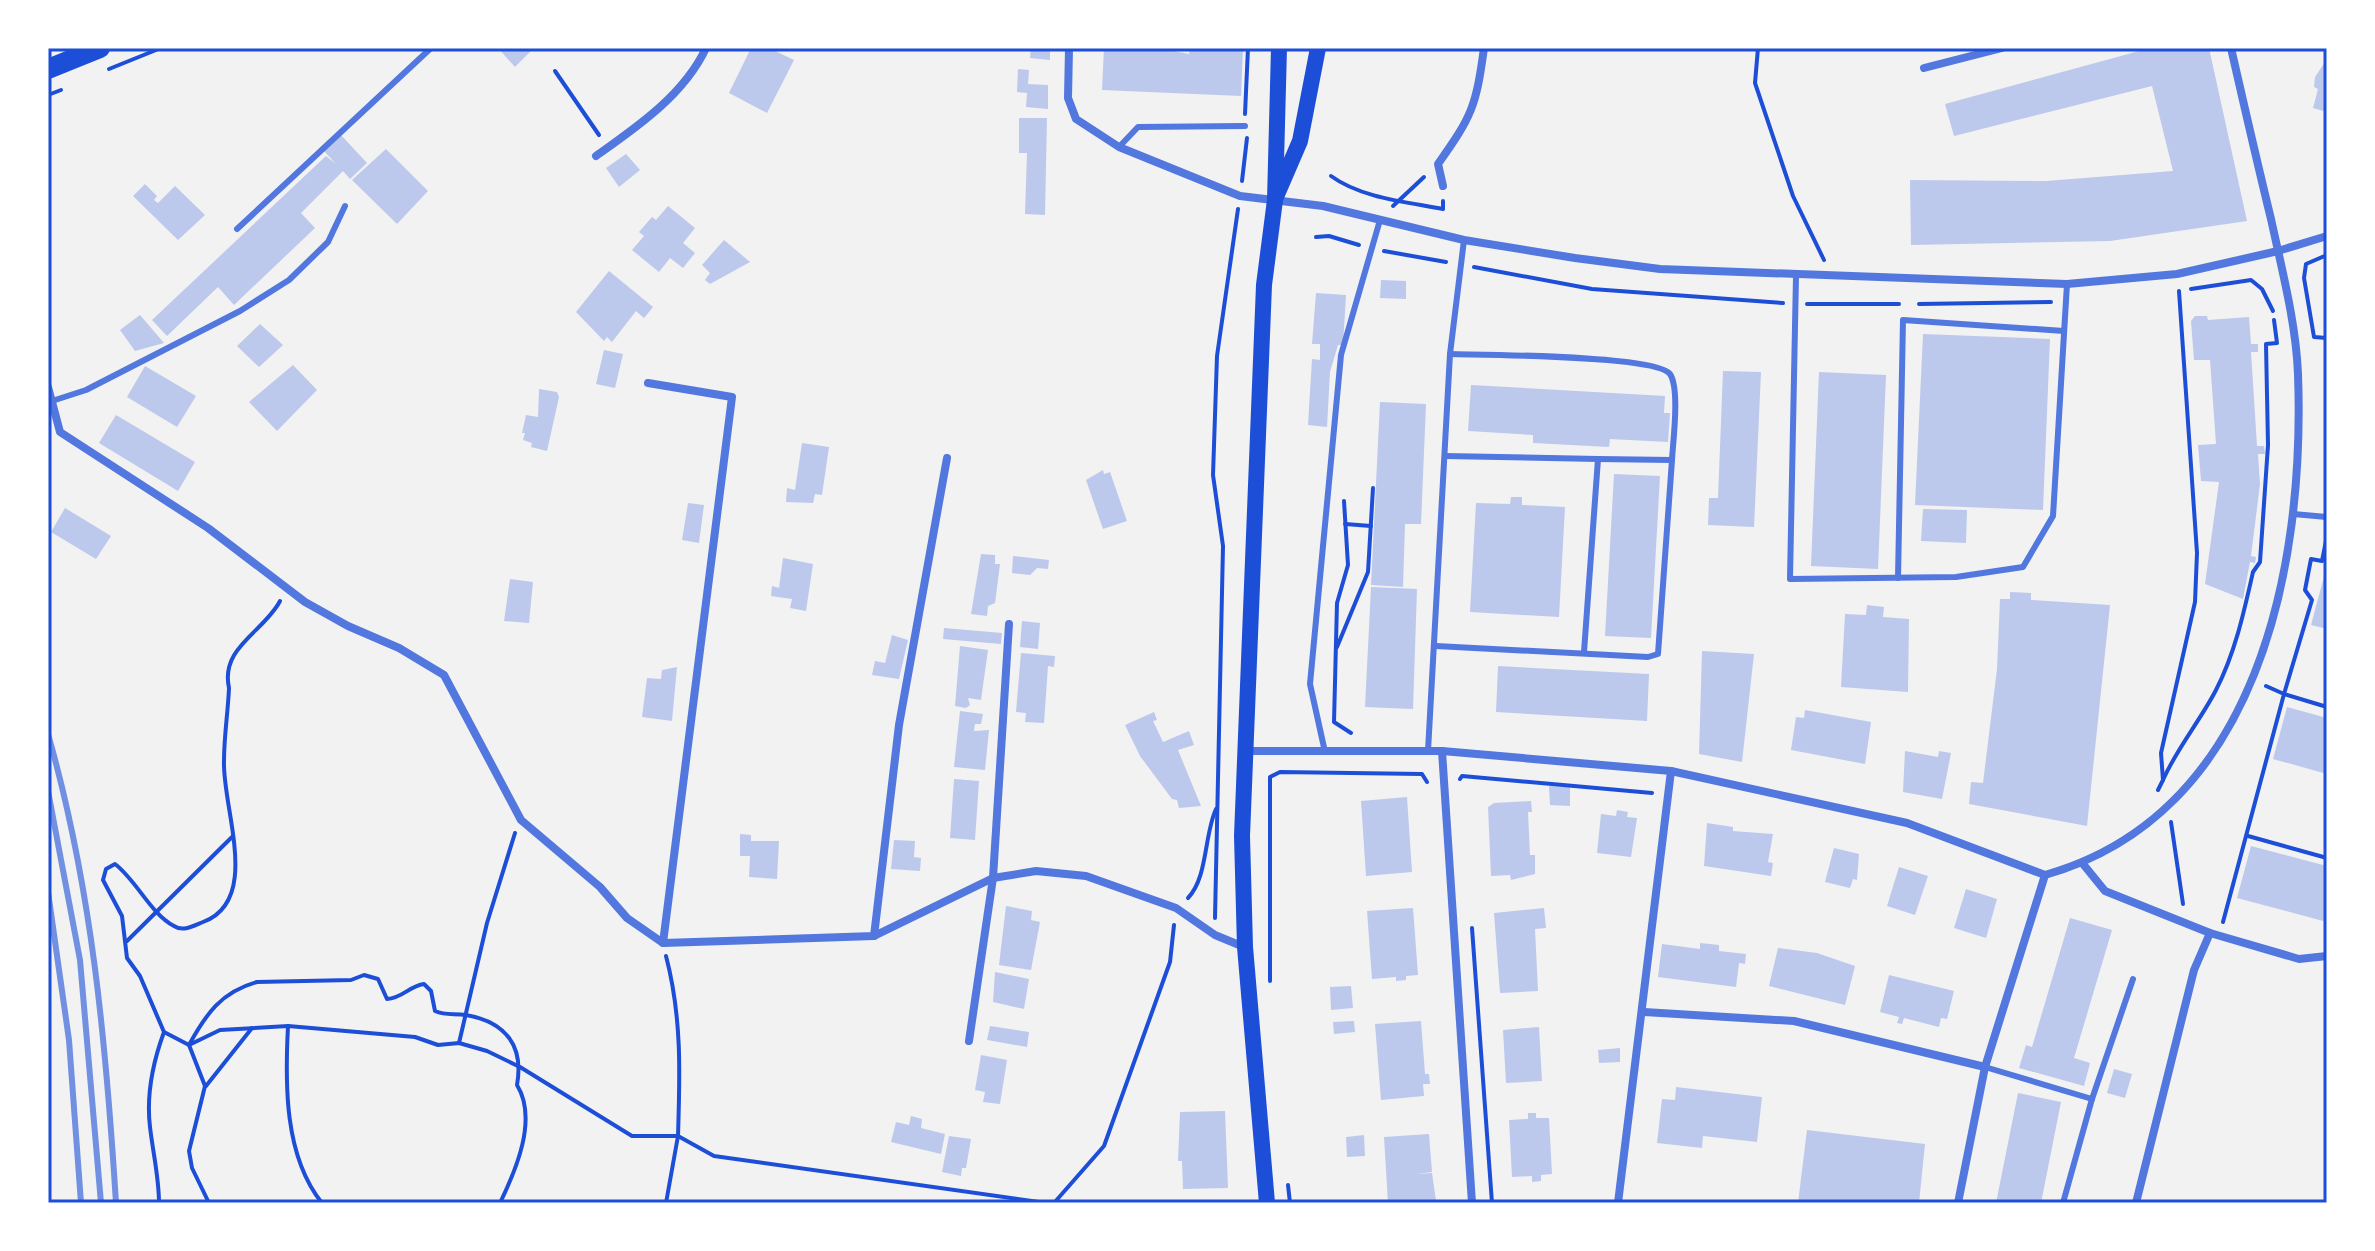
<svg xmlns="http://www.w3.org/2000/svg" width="2375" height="1251" font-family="Manrope,sans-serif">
  <rect width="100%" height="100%" fill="#f2f2f2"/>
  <g fill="#bdc9ec">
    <polygon points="498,48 534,48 515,67"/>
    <polygon points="751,48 769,48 794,60 767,113 729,93"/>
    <polygon points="1031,48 1050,48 1050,60 1030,58"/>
    <polygon points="1104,48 1158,48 1189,54 1190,48 1243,48 1241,96 1102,90"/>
    <polygon points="2150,48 2209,48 2247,221 2110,241 1911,245 1910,180 2046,181 2173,171 2152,86 1954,136 1945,104"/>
    <polygon points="2327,59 2327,112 2313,108 2318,89 2314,87 2315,77"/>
    <polygon points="1018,69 1029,70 1028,84 1048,85 1048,109 1026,107 1027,93 1017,92"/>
    <polygon points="1019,118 1047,118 1045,215 1025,214 1027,153 1019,153"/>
    <polygon points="341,135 367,163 350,179 343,171 301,213 315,228 234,305 218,287 167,336 152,320 326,156 336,164 324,151"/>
    <polygon points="386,149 428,191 397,224 352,180"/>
    <polygon points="626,154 640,170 619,187 606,168"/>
    <polygon points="145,184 157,196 154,200 158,203 175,186 205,215 178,240 133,196"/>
    <polygon points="668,206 695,228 683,243 695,253 683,268 670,258 659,272 632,250 644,236 639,232 652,217 656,220"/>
    <polygon points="724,240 750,262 710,284 705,280 710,273 702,265"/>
    <polygon points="609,271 653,307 644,318 636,311 612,342 607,337 604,341 576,312"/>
    <polygon points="1381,280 1406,281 1406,299 1380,298"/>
    <polygon points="1316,293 1346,295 1343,345 1338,345 1330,372 1327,427 1308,425 1312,359 1320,360 1320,344 1312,344"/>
    <polygon points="140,315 164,343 135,351 120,330"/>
    <polygon points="2195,316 2207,316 2208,320 2249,317 2251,344 2258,344 2258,352 2251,352 2257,446 2264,446 2265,454 2258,454 2260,484 2251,556 2256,557 2255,563 2250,562 2243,599 2205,584 2219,482 2201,481 2198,445 2216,444 2210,360 2194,360 2191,321"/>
    <polygon points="260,324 283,345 259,367 237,346"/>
    <polygon points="1923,334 2050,339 2043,510 1915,505"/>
    <polygon points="604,350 623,354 615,388 596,384"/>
    <polygon points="293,365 317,390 277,431 249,402"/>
    <polygon points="145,366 196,396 177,427 127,397"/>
    <polygon points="1723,371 1761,372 1754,527 1708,525 1709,498 1718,498"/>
    <polygon points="1819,372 1886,375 1878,569 1811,566"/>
    <polygon points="1471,385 1665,396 1664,413 1670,413 1668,442 1610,439 1609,447 1533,443 1533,435 1468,431"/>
    <polygon points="539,389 557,392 559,397 547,451 531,447 532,443 523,440 525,433 522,433 526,415 538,417"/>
    <polygon points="1380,402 1426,404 1421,524 1405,524 1403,587 1371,585"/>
    <polygon points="116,415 195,462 178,491 99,443"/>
    <polygon points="802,443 829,447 822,495 815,494 813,503 786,502 787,488 795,490"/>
    <polygon points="1103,470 1104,474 1110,472 1127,521 1103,529 1086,480"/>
    <polygon points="1614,474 1660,476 1651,638 1605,636"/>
    <polygon points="1511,497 1522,497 1522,505 1565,507 1559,617 1470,612 1476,503 1510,504"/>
    <polygon points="688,503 704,505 699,543 682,540"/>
    <polygon points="65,508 111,536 96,559 51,532"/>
    <polygon points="1923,509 1967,510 1966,543 1921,541"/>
    <polygon points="981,554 995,555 995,564 1000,564 995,603 988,606 987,616 971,614"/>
    <polygon points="1013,556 1049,560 1048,569 1037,568 1030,575 1012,573"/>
    <polygon points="783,558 813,564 806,611 790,608 792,599 771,596 772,586 779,588"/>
    <polygon points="2326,569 2327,569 2327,629 2311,625"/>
    <polygon points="510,579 533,582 529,623 504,621"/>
    <polygon points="1371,587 1417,589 1413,709 1365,707"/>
    <polygon points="2010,592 2031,593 2031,600 2110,605 2087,826 1969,804 1971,782 1983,783 1997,669 2000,599 2010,599"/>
    <polygon points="1867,605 1884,607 1883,617 1909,619 1908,692 1841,687 1845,614 1866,615"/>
    <polygon points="1022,621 1040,623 1038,649 1020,647"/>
    <polygon points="944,628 1002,633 1001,644 943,639"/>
    <polygon points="892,635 908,640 899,679 872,675 875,661 885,663"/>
    <polygon points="960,646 988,650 981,700 968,698 970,705 966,708 955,706"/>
    <polygon points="1702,651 1754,654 1742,762 1699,754"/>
    <polygon points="1021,653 1055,656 1054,667 1048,666 1044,723 1025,722 1026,713 1016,712"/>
    <polygon points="1498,666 1649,674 1647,721 1496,712"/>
    <polygon points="677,667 672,721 642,717 647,678 661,679 662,670"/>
    <polygon points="2287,707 2327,718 2327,774 2273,759"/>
    <polygon points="1805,710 1871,722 1865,764 1791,750 1796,717 1804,718"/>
    <polygon points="960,711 983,714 981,724 975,724 974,731 989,730 985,770 954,767"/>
    <polygon points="1154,712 1157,720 1153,721 1163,742 1189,731 1194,745 1178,750 1201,806 1179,808 1177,800 1172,799 1140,756 1125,725"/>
    <polygon points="1905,751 1938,757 1939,751 1951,753 1942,799 1903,792"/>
    <polygon points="954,779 979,781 975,840 950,838"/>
    <polygon points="1549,786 1570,787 1570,806 1550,805"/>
    <polygon points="1407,797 1412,872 1366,876 1361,801"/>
    <polygon points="1531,801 1532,812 1528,812 1530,855 1535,855 1535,874 1511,880 1510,875 1491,876 1488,807 1494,803"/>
    <polygon points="1617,810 1628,812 1627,817 1637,818 1631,857 1597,853 1601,814 1616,816"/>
    <polygon points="1707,823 1733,827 1733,831 1773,834 1768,862 1773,863 1771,876 1704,866"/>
    <polygon points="740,834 751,835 751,841 779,841 777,879 749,877 750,856 740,856"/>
    <polygon points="894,840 915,841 914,857 921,858 920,871 891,869"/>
    <polygon points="2251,846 2327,866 2327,922 2237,898"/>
    <polygon points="1834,848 1859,854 1857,880 1853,879 1850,888 1825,882"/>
    <polygon points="1899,867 1928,876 1915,915 1887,906"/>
    <polygon points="1966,889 1997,899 1986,938 1954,928"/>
    <polygon points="1006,906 1032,911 1031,920 1040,922 1031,970 999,965"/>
    <polygon points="1413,908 1418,975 1406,976 1406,980 1396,981 1396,977 1372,979 1367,911"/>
    <polygon points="1544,908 1546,928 1535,929 1538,991 1500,993 1494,913"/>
    <polygon points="2070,918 2112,930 2074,1058 2090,1063 2084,1086 2019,1068 2026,1045 2032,1047"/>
    <polygon points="1700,943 1719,945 1719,951 1746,954 1745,964 1739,963 1736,987 1658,977 1662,944 1700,949"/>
    <polygon points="1778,948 1817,953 1855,966 1845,1005 1769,986"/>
    <polygon points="995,972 1029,979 1024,1009 993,1002"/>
    <polygon points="1889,975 1954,991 1947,1019 1941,1018 1939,1027 1904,1018 1902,1024 1897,1023 1899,1017 1880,1012"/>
    <polygon points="1351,986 1353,1008 1331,1010 1330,987"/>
    <polygon points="1354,1021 1355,1032 1334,1034 1333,1022"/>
    <polygon points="1421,1021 1425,1074 1429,1074 1430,1084 1423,1084 1424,1096 1381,1100 1375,1024"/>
    <polygon points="990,1026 1029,1032 1027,1047 987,1040"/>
    <polygon points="1539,1027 1542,1081 1506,1083 1503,1030"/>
    <polygon points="1620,1048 1620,1062 1599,1063 1598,1050"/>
    <polygon points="981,1055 1007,1060 1000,1104 983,1102 985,1092 975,1090"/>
    <polygon points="2114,1069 2132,1074 2125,1098 2107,1093"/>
    <polygon points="1676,1087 1762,1097 1757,1142 1703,1136 1702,1148 1657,1143 1662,1099 1675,1100"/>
    <polygon points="2018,1093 2061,1102 2041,1203 1996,1203"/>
    <polygon points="1225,1111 1228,1188 1183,1189 1182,1161 1178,1161 1180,1112"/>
    <polygon points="1528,1113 1536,1113 1536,1118 1549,1118 1552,1174 1541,1175 1541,1181 1532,1182 1532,1176 1512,1177 1509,1120 1528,1119"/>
    <polygon points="911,1116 922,1119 921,1128 945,1134 941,1154 891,1142 896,1122 909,1125"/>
    <polygon points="1807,1130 1925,1144 1919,1203 1798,1203"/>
    <polygon points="1429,1134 1432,1172 1416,1174 1432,1173 1436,1201 1388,1203 1384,1137"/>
    <polygon points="1364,1135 1365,1156 1347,1157 1346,1137"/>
    <polygon points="949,1136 971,1139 966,1168 962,1168 961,1176 942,1172"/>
  </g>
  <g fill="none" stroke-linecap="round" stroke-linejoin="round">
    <g stroke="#1d4ed8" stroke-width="4">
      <polyline points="1758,48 1755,83 1793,196 1824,260"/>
      <polyline points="109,69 161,48"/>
      <polyline points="555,71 599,135"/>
      <polyline points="48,95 61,90"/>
      <polyline points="1245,114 1248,48"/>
      <path d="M1331,176C1361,198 1407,202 1443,209V201"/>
      <polyline points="1242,181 1247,138"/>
      <polyline points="1393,206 1424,177"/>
      <polyline points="1316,237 1329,236 1359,245"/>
      <polyline points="1384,251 1446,262"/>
      <polyline points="2327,255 2306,264 2304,278 2314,337 2327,338"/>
      <polyline points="1474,267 1592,289 1783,303"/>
      <polyline points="2191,289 2251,280 2262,289 2273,311"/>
      <polyline points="1807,304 1899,304"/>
      <polyline points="1919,304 2051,302"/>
      <polyline points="1344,501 1348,565 1337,603 1334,722 1351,733"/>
      <polyline points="1345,524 1371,526"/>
      <polyline points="2327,536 2322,561 2311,559 2305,590 2312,600 2284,694 2327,707"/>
      <polyline points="1337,647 1368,572 1373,488"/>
      <polyline points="1460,779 1462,776 1652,793"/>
      <path d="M2163,780C2177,748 2200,721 2216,690C2235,653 2244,612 2253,572L2260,562L2268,445L2266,344L2277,343L2274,320"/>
      <polyline points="2158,790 2163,780 2161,753 2195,602 2197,553 2179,291"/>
      <polyline points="2171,822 2183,904"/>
      <polyline points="2248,836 2327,858"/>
      <path d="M1188,898C1208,877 1204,835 1216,809"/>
      <polyline points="1215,918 1223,546 1213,475 1217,356 1238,209"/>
      <polyline points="2223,922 2284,694 2266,686"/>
      <polyline points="1472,928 1492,1203"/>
      <polyline points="127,941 233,836"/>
      <path d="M666,956C682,1017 680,1074 678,1136L714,1156L1046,1203"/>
      <polyline points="1270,981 1270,777 1280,772 1422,774 1427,782"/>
      <path d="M288,1026C285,1083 284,1156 322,1203"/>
      <path d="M164,1032L140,976L127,958L122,916L103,880L106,869L115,864C137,881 150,913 174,926C183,932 193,926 203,922C262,900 222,808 224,761C224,736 228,712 229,688C220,647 264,632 280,601"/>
      <polyline points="459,1043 487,923 515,833"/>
      <polyline points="206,1086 252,1028"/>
      <polyline points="1288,1185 1290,1203"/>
      <path d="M159,1203C159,1177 153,1153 150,1127C146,1094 153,1062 164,1032L189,1045L220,1030L288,1026L415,1037L438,1045L459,1043L487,1051L520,1067L632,1136H678L666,1203"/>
      <path d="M209,1203L192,1168L189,1151L205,1086L189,1045C206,1014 221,992 257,982L351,980L364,975L378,979L387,999C403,998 409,986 424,984L431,991L435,1011C446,1016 454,1013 466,1015C506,1022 524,1046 517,1085C538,1119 516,1170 500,1203"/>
      <polyline points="1054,1203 1104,1146 1170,962 1174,925"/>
    </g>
    <g stroke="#5277de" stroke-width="6">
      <polyline points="1119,147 1138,127 1245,126"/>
      <polyline points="237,229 431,48"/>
      <polyline points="1796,276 1790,579 1956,577 2023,567 2053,516 2067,284"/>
      <path d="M1450,354C1483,355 1657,355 1670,374C1680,389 1673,441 1672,460"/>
      <polyline points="52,401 86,390 240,311 289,280 328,242 345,206"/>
      <polyline points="1445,456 1598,459 1584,652"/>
      <polyline points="2293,514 2327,517"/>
      <polyline points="1898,578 1903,320 2064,331"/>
      <polyline points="1436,646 1648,657 1658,654 1672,460 1598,459"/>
      <polyline points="1428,751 1450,354 1464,240"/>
      <polyline points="1325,752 1310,684 1341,355 1380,220"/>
      <polyline points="1985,1067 2092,1099"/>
      <polyline points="2063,1203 2092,1099 2133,979"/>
    </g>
    <g stroke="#5277de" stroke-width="8">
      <polyline points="1069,48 1068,98 1076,119 1119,147 1240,196 1323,206 1464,240 1575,258 1660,269 2067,284 2177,274 2278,251 2327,236"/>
      <polyline points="1924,68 2002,48"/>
      <path d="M596,156C637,127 684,95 706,48"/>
      <path d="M1443,186L1438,164C1472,116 1476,107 1484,48"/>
      <polyline points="648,383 732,397 663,943"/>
      <polyline points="48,387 60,432 208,528 305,602 348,626 399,648 444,675 521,820 600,887 627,918 663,943 874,936 993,878 1036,871 1086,876 1176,908 1215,935 1244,947"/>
      <polyline points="1246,751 1442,751 1671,771 1907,823 2045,875"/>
      <polyline points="1442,751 1472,1203"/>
      <polyline points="2083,864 2105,891 2210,933 2299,959 2327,956"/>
      <path d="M2045,875C2259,814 2305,566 2298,374C2296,323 2282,270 2271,219C2257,162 2244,105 2231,48"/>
      <polyline points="874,936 899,725 947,458"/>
      <polyline points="1644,1012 1794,1021 1985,1067"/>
      <polyline points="969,1041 993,878 1009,624"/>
      <polyline points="1618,1203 1671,771"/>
      <polyline points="1958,1203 1985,1067 2045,875"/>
      <polyline points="2136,1203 2194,970 2210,933"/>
    </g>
    <g stroke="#1d4ed8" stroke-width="16">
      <polyline points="1275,199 1300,141 1318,48"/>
      <polyline points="1267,1203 1245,947 1242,836 1264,285 1275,200 1279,48"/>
    </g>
    <polyline stroke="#1d4ed8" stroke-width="20" points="48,69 100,48"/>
    <g stroke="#7290e2" stroke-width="6">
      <path d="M48,734C92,888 106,1044 116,1203"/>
      <polyline points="48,791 80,960 101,1203"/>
      <polyline points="48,892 69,1040 81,1203"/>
    </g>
  </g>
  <rect width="2375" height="1251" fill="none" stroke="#ffffff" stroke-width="100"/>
  <rect x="50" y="50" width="2275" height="1151" fill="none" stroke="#1d4ed8" stroke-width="3"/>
</svg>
